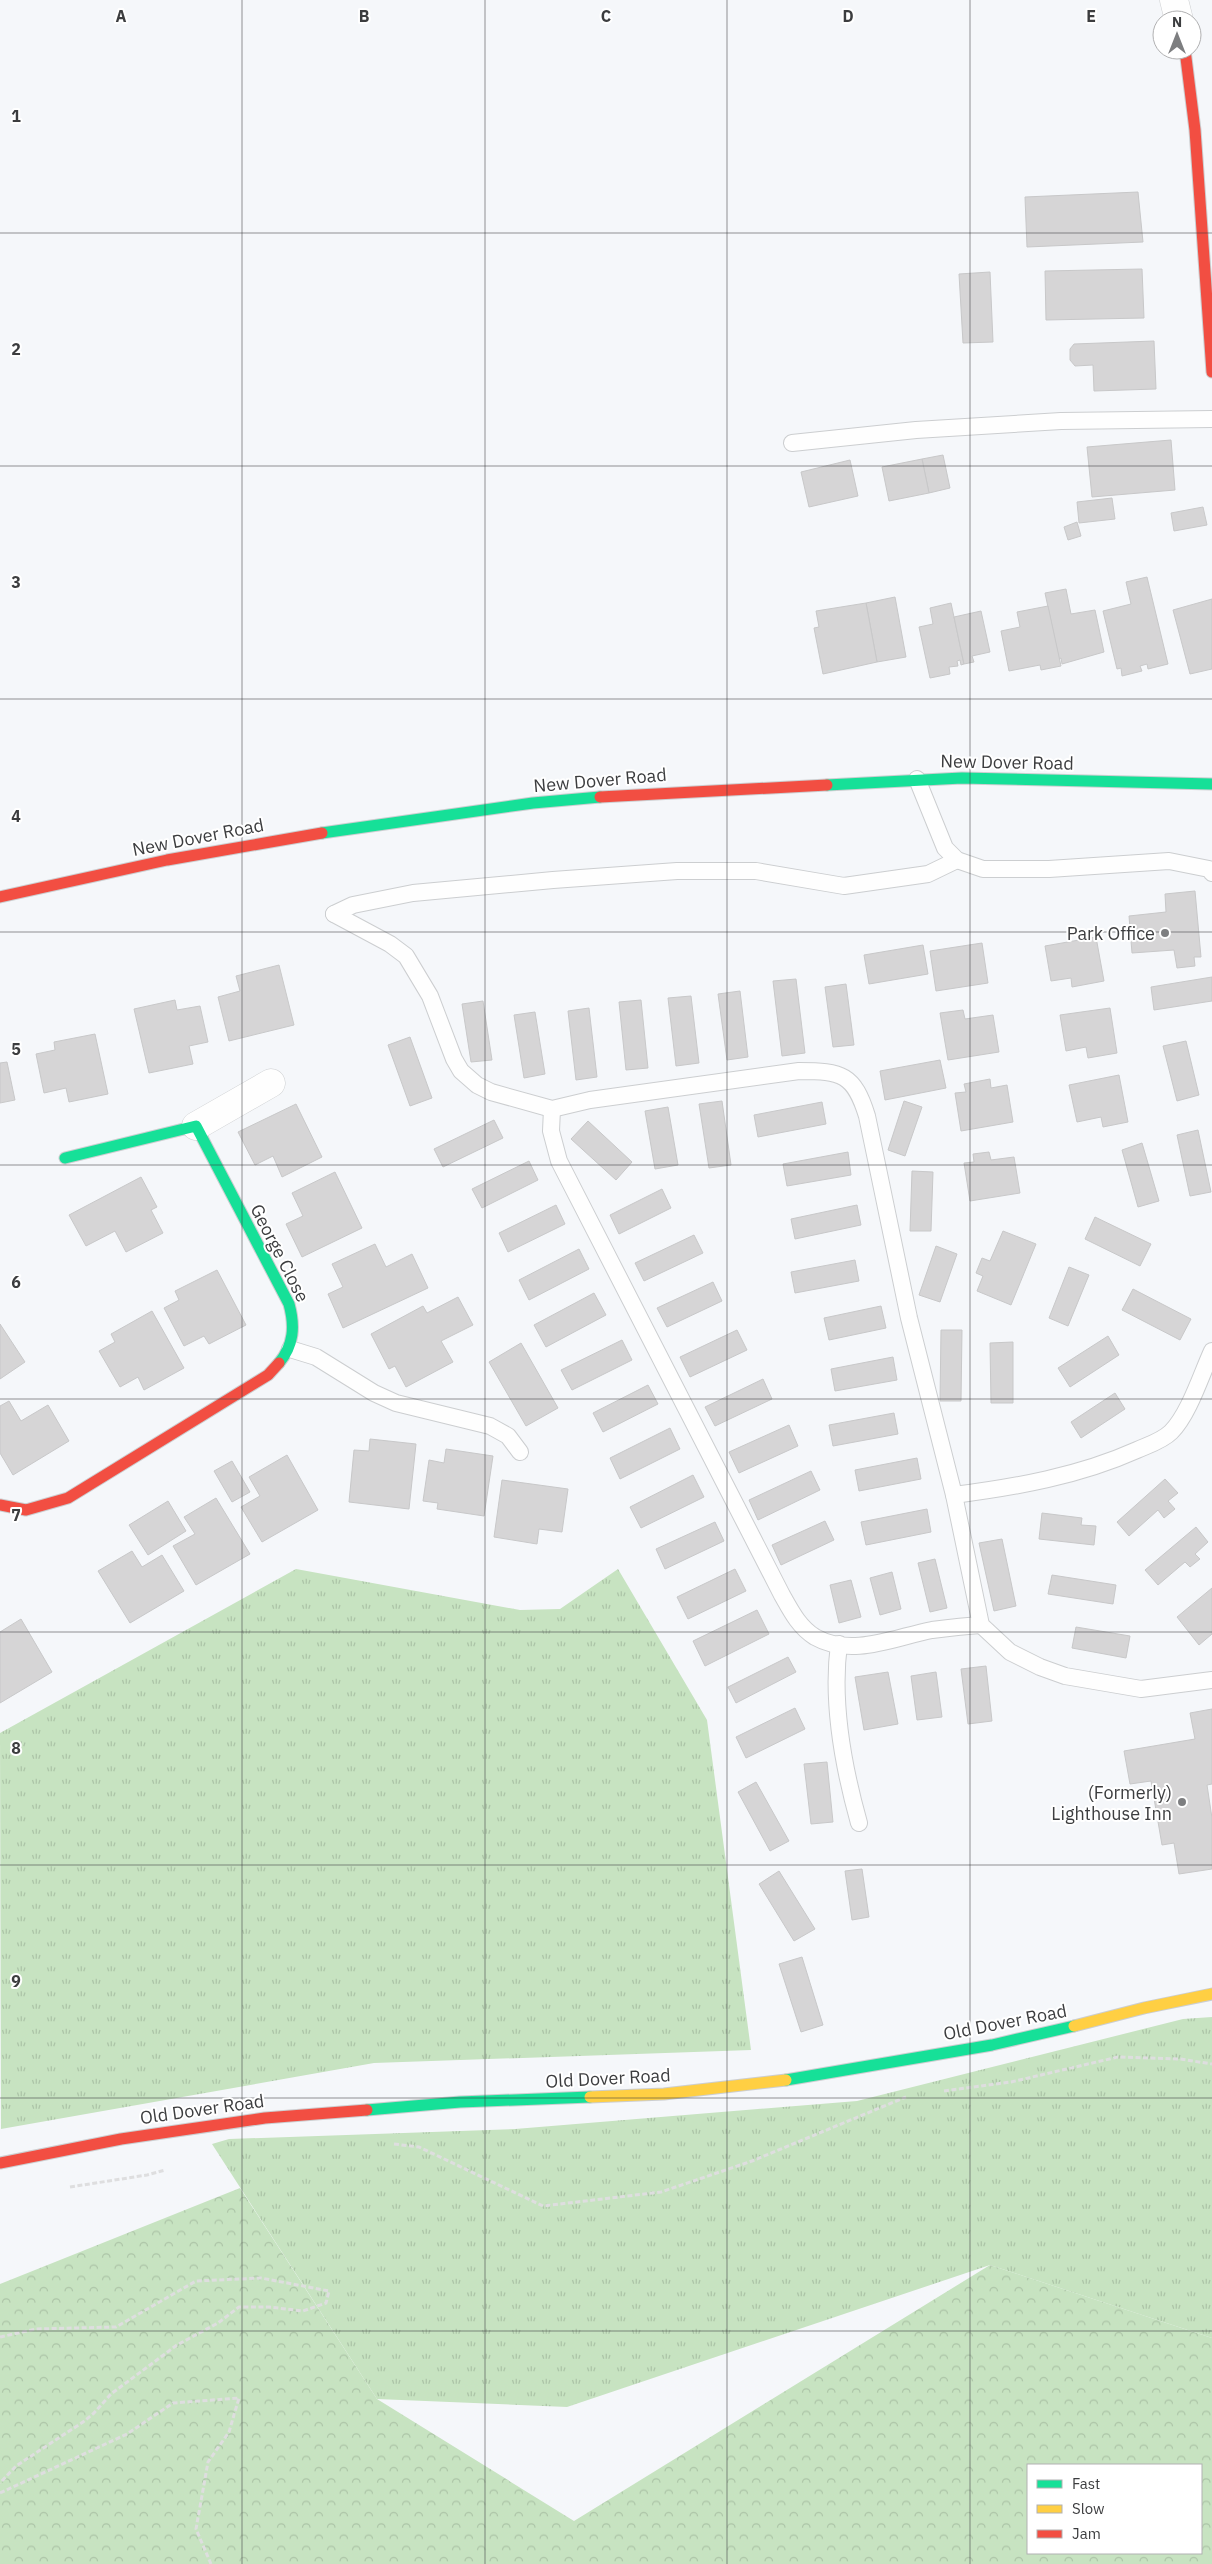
<svg xmlns="http://www.w3.org/2000/svg" width="1212" height="2564" font-family="'IBM Plex Sans',sans-serif">
  <defs>
    <pattern id="grass-tufts" width="24" height="20" patternUnits="userSpaceOnUse" patternTransform="scale(1.25)"><rect width="24" height="20" fill="#c7e3c1"/><path d="M3 7l-1-3M5 7V3M7 7l1-3M15 17l-1-3M17 17v-4M19 17l1-3" fill="none" stroke="#acc4a7"/></pattern>
    <pattern id="forest-crowns" width="20" height="18" patternUnits="userSpaceOnUse" patternTransform="scale(1.25)"><rect width="20" height="18" fill="#c7e3c1"/><path d="M2 6a3 3 0 1 1 6 0M12 15a3 3 0 1 1 6 0" fill="none" stroke="#acc4a7"/></pattern>
  </defs>
  <rect width="100%" height="100%" fill="#f5f7fa"/>
  <g fill="url(#grass-tufts)">
    <polygon points="296,1569 520,1610 560,1609 618,1569 707,1720 751,2050 374,2063 1,2129 0,1733"/>
    <polygon points="1212,2017 1212,2338 990,2265 567,2407 377,2399 212,2144 229,2139 515,2129 857,2101 1183,2019"/>
  </g>
  <path fill="url(#forest-crowns)" fill-rule="evenodd" d="M240,2188L377,2399L574,2521L990,2265L1212,2338V2564H0V2284ZM1028,2465H1201V2553H1028Z"/>
  <g fill="#d6d5d6" stroke="#c8c8c9">
    <polygon points="1138,192 1143,242 1027,247 1025,197"/>
    <polygon points="1142,269 1144,318 1046,320 1045,271"/>
    <polygon points="990,272 993,342 963,343 959,274"/>
    <polygon points="1154,341 1156,389 1094,391 1093,365 1075,366 1070,360 1070,349 1074,344"/>
    <polygon points="1171,440 1175,490 1092,497 1087,447"/>
    <polygon points="943,455 950,488 929,493 922,459"/>
    <polygon points="922,459 929,493 889,501 882,467"/>
    <polygon points="850,460 858,496 809,507 801,472"/>
    <polygon points="1112,498 1115,519 1079,523 1077,502"/>
    <polygon points="1203,507 1207,525 1174,531 1171,513"/>
    <polygon points="1077,522 1081,536 1068,540 1064,527"/>
    <polygon points="1147,577 1168,664 1148,669 1147,664 1140,666 1142,671 1122,676 1121,668 1117,669 1103,611 1131,604 1126,582"/>
    <polygon points="1066,589 1071,614 1095,610 1104,652 1062,664 1061,658 1059,659 1045,593"/>
    <polygon points="895,597 906,657 877,662 866,603"/>
    <polygon points="1212,599 1212,669 1190,674 1173,610"/>
    <polygon points="866,603 877,662 823,674 814,628 819,627 816,611"/>
    <polygon points="951,603 964,664 961,665 960,660 957,661 958,666 949,667 950,674 930,678 919,627 933,624 930,608"/>
    <polygon points="1048,606 1061,666 1041,670 1040,665 1009,671 1001,631 1020,627 1017,612"/>
    <polygon points="981,611 990,652 972,656 974,662 964,664 954,617"/>
    <polygon points="1195,891 1201,957 1194,957 1195,966 1177,968 1174,950 1132,953 1129,916 1166,912 1165,894"/>
    <polygon points="1096,937 1104,981 1072,987 1071,978 1051,981 1045,946"/>
    <polygon points="982,943 988,983 936,991 930,951"/>
    <polygon points="923,945 928,974 869,984 864,955"/>
    <polygon points="279,965 294,1025 229,1041 218,997 240,991 236,976"/>
    <polygon points="1212,977 1212,1001 1154,1010 1151,987"/>
    <polygon points="796,979 805,1053 782,1056 773,981"/>
    <polygon points="846,984 854,1045 833,1047 825,987"/>
    <polygon points="740,991 748,1057 727,1060 718,994"/>
    <polygon points="691,996 699,1063 676,1066 668,998"/>
    <polygon points="175,1000 177,1010 200,1006 208,1042 189,1046 193,1064 149,1073 134,1009"/>
    <polygon points="641,1000 648,1068 626,1070 619,1002"/>
    <polygon points="483,1001 492,1060 471,1062 462,1004"/>
    <polygon points="589,1008 597,1077 576,1080 568,1011"/>
    <polygon points="1110,1008 1117,1053 1088,1058 1086,1047 1066,1051 1060,1015"/>
    <polygon points="963,1010 965,1019 993,1015 999,1052 948,1060 940,1013"/>
    <polygon points="535,1012 545,1074 524,1078 514,1015"/>
    <polygon points="95,1034 108,1094 69,1102 66,1088 44,1093 36,1054 55,1050 54,1042"/>
    <polygon points="410,1037 432,1098 410,1106 388,1045"/>
    <polygon points="1186,1041 1199,1095 1177,1101 1163,1046"/>
    <polygon points="940,1060 946,1088 885,1100 880,1071"/>
    <polygon points="7,1062 15,1100 0,1103 0,1063"/>
    <polygon points="1119,1075 1128,1122 1103,1127 1101,1117 1077,1122 1069,1085"/>
    <polygon points="990,1079 991,1088 1007,1085 1013,1122 961,1131 955,1093 966,1092 964,1084"/>
    <polygon points="722,1101 731,1165 709,1168 699,1104"/>
    <polygon points="904,1101 922,1107 905,1156 888,1150"/>
    <polygon points="822,1102 826,1124 758,1137 754,1115"/>
    <polygon points="296,1104 322,1157 282,1177 273,1156 255,1165 238,1132"/>
    <polygon points="668,1107 678,1165 655,1169 645,1111"/>
    <polygon points="494,1120 503,1138 443,1167 434,1149"/>
    <polygon points="588,1121 632,1162 616,1180 571,1139"/>
    <polygon points="1198,1130 1211,1192 1190,1196 1177,1135"/>
    <polygon points="1142,1143 1159,1201 1138,1207 1122,1150"/>
    <polygon points="848,1152 851,1175 787,1186 783,1164"/>
    <polygon points="989,1152 991,1160 1014,1157 1020,1193 970,1201 964,1163 974,1162 973,1154"/>
    <polygon points="529,1161 538,1180 482,1208 472,1189"/>
    <polygon points="912,1171 933,1172 931,1231 910,1231"/>
    <polygon points="335,1172 362,1228 302,1257 286,1224 303,1216 292,1193"/>
    <polygon points="141,1177 157,1207 151,1210 163,1233 126,1252 115,1231 86,1246 69,1215"/>
    <polygon points="662,1189 671,1208 619,1234 610,1215"/>
    <polygon points="556,1205 565,1224 508,1252 499,1233"/>
    <polygon points="857,1205 861,1225 795,1239 791,1219"/>
    <polygon points="1095,1217 1151,1244 1140,1266 1085,1239"/>
    <polygon points="1003,1231 1036,1244 1011,1305 977,1291 983,1276 976,1273 982,1258 990,1261"/>
    <polygon points="694,1235 703,1253 644,1281 635,1263"/>
    <polygon points="375,1244 386,1267 412,1254 428,1288 343,1328 328,1294 343,1287 332,1264"/>
    <polygon points="936,1246 957,1254 940,1302 919,1295"/>
    <polygon points="579,1249 589,1269 529,1300 519,1280"/>
    <polygon points="855,1260 859,1281 795,1293 791,1272"/>
    <polygon points="1069,1267 1089,1275 1068,1326 1049,1318"/>
    <polygon points="217,1270 246,1325 209,1344 204,1336 184,1346 164,1308 179,1300 175,1291"/>
    <polygon points="713,1282 722,1301 667,1327 657,1308"/>
    <polygon points="1133,1289 1191,1319 1180,1340 1122,1310"/>
    <polygon points="594,1293 606,1315 546,1347 534,1325"/>
    <polygon points="458,1297 473,1325 441,1341 453,1362 406,1387 395,1366 389,1369 371,1334 423,1306 427,1313"/>
    <polygon points="881,1306 886,1328 829,1340 824,1318"/>
    <polygon points="152,1311 184,1368 144,1390 138,1377 120,1387 99,1351 115,1342 111,1334"/>
    <polygon points="0,1324 25,1362 0,1379"/>
    <polygon points="737,1330 747,1350 690,1377 680,1357"/>
    <polygon points="941,1330 962,1330 961,1401 940,1401"/>
    <polygon points="1108,1336 1119,1355 1070,1387 1058,1368"/>
    <polygon points="622,1340 632,1360 572,1390 561,1370"/>
    <polygon points="1013,1342 1013,1403 991,1403 990,1343"/>
    <polygon points="521,1343 558,1408 526,1426 489,1362"/>
    <polygon points="893,1357 897,1380 835,1391 831,1369"/>
    <polygon points="763,1379 772,1399 715,1426 705,1407"/>
    <polygon points="648,1385 658,1404 603,1432 593,1413"/>
    <polygon points="1115,1393 1125,1409 1081,1438 1071,1422"/>
    <polygon points="9,1401 21,1421 48,1405 69,1441 13,1475 0,1453 0,1406"/>
    <polygon points="894,1413 898,1434 833,1446 829,1425"/>
    <polygon points="789,1425 798,1446 739,1473 729,1452"/>
    <polygon points="670,1428 680,1449 620,1479 610,1458"/>
    <polygon points="370,1439 416,1444 409,1509 349,1502 354,1450 369,1451"/>
    <polygon points="446,1449 493,1456 484,1516 437,1509 438,1503 423,1501 429,1460 444,1463"/>
    <polygon points="287,1455 318,1510 262,1542 241,1507 260,1496 249,1477"/>
    <polygon points="917,1458 921,1479 859,1491 855,1470"/>
    <polygon points="232,1461 250,1492 232,1502 214,1471"/>
    <polygon points="811,1471 820,1490 758,1520 749,1500"/>
    <polygon points="693,1475 704,1497 641,1528 630,1507"/>
    <polygon points="1165,1479 1178,1493 1168,1501 1175,1509 1164,1518 1158,1510 1129,1536 1117,1522"/>
    <polygon points="502,1480 568,1489 562,1532 539,1529 537,1544 494,1537"/>
    <polygon points="216,1498 250,1554 196,1585 173,1546 195,1534 184,1517"/>
    <polygon points="168,1501 186,1531 148,1555 129,1525"/>
    <polygon points="927,1509 931,1532 866,1545 861,1522"/>
    <polygon points="1042,1513 1082,1518 1081,1525 1096,1526 1094,1545 1039,1539"/>
    <polygon points="825,1521 834,1540 781,1565 772,1545"/>
    <polygon points="715,1522 724,1541 665,1569 656,1549"/>
    <polygon points="1196,1527 1208,1542 1195,1554 1200,1559 1190,1567 1185,1562 1158,1585 1145,1570"/>
    <polygon points="1002,1539 1016,1606 994,1611 979,1543"/>
    <polygon points="132,1551 142,1567 162,1555 184,1591 130,1623 98,1571"/>
    <polygon points="935,1559 947,1608 930,1612 918,1563"/>
    <polygon points="735,1569 746,1591 688,1619 677,1597"/>
    <polygon points="892,1572 901,1609 880,1615 870,1578"/>
    <polygon points="1052,1575 1116,1585 1113,1604 1048,1594"/>
    <polygon points="851,1580 861,1617 839,1623 830,1585"/>
    <polygon points="1212,1588 1212,1634 1199,1645 1177,1617"/>
    <polygon points="757,1610 769,1634 705,1666 693,1641"/>
    <polygon points="21,1619 52,1672 0,1703 0,1632"/>
    <polygon points="1076,1627 1130,1636 1126,1658 1072,1648"/>
    <polygon points="788,1657 796,1672 736,1703 728,1687"/>
    <polygon points="986,1666 992,1721 968,1724 961,1669"/>
    <polygon points="888,1672 898,1724 864,1730 855,1677"/>
    <polygon points="936,1672 942,1717 917,1720 911,1676"/>
    <polygon points="795,1708 805,1729 746,1758 736,1737"/>
    <polygon points="1212,1709 1212,1784 1207,1785 1212,1818 1212,1869 1179,1874 1174,1843 1162,1845 1151,1781 1130,1784 1124,1751 1195,1739 1190,1713"/>
    <polygon points="827,1762 833,1822 811,1824 804,1764"/>
    <polygon points="756,1782 789,1841 770,1851 738,1792"/>
    <polygon points="862,1869 869,1917 852,1920 845,1871"/>
    <polygon points="779,1871 815,1929 794,1941 759,1884"/>
    <polygon points="802,1957 823,2025 801,2032 779,1964"/>
  </g>
  <g fill="none" stroke-linecap="round" stroke-linejoin="round">
    <defs>
      <g id="lane">
        <polyline points="792,443 916,430 1061,421 1212,419"/>
        <polyline points="917,779 945,848 957,860 983,869 1049,869 1169,861 1209,869 1212,873"/>
        <path d="M334,914L390,944L406,956L430,996L454,1059L461,1071L477,1085L491,1092L552,1109L590,1100L799,1071C842,1071 854,1074 867,1116L909,1318L954,1495L981,1625L1010,1652L1040,1667L1065,1676L1141,1689L1212,1680"/>
        <polyline points="334,914 353,905 413,893 553,880 677,871 756,871 844,886 928,874 957,860"/>
        <path d="M552,1109L551,1131L559,1161L782,1595C791,1611 799,1627 815,1637C852,1658 895,1637 932,1630C948,1628 965,1626 981,1625"/>
        <polyline points="290,1349 316,1357 374,1393 396,1403 490,1426 508,1436 520,1452"/>
        <path d="M954,1495C1016,1487 1079,1476 1137,1450C1148,1445 1162,1441 1171,1432C1189,1414 1201,1375 1212,1351"/>
        <path d="M839,1644C831,1703 843,1766 859,1823"/>
      </g>
      <g id="street">
        <polyline points="1174,0 1179,20"/>
        <polyline points="196,1126 271,1083"/>
      </g>
      <g id="fast">
        <polyline points="827,785 962,778 1212,784"/>
        <polyline points="322,833 533,803 600,797"/>
        <path d="M65,1158L196,1126L289,1304C295,1326 294,1345 279,1363"/>
        <polyline points="786,2080 992,2045 1074,2026"/>
        <polyline points="367,2110 460,2102 590,2097"/>
      </g>
      <g id="slow">
        <polyline points="1074,2026 1144,2008 1212,1994"/>
        <polyline points="590,2097 664,2094 786,2080"/>
      </g>
      <g id="jam">
        <polyline points="1185,50 1195,130 1212,372"/>
        <polyline points="600,797 827,785"/>
        <polyline points="0,897 167,860 322,833"/>
        <polyline points="0,1505 26,1510 68,1498 268,1375 279,1363"/>
        <polyline points="0,2163 121,2139 265,2118 367,2110"/>
      </g>
    </defs>
    <use href="#lane" stroke="#ccced0" stroke-width="18"/>
    <use href="#street" stroke="#ccced0" stroke-width="29"/>
    <use href="#fast" stroke="#ccced0" stroke-width="13"/>
    <use href="#slow" stroke="#ccced0" stroke-width="13"/>
    <use href="#jam" stroke="#ccced0" stroke-width="13"/>
    <g stroke="#dededf" stroke-width="3" stroke-dasharray="5 2.5" stroke-linecap="butt">
      <polyline points="944,2091 1011,2082 1118,2057 1180,2059 1212,2064"/>
      <polyline points="394,2144 419,2147 543,2206 661,2192 752,2161 906,2097"/>
      <polyline points="70,2187 147,2175 165,2170"/>
      <polyline points="0,2337 36,2329 116,2327 196,2281 261,2278 329,2291 326,2303 303,2311 269,2307 239,2307 218,2323 177,2345 111,2394 94,2413 83,2422 16,2466 0,2483"/>
      <polyline points="0,2493 127,2434 173,2403 239,2398 229,2432 208,2462 196,2529 211,2564"/>
    </g>
    <use href="#lane" stroke="#fefefe" stroke-width="16"/>
    <use href="#street" stroke="#fefefe" stroke-width="28"/>
    <use href="#fast" stroke="#16e098" stroke-width="11"/>
    <use href="#slow" stroke="#ffcf43" stroke-width="11"/>
    <use href="#jam" stroke="#f24e42" stroke-width="11"/>
  </g>
  <path fill="none" stroke="#3c3d3f" stroke-width="1" stroke-opacity="0.55" d="M242,0V2564M485,0V2564M727,0V2564M970,0V2564M0,233H1212M0,466H1212M0,699H1212M0,932H1212M0,1165H1212M0,1399H1212M0,1632H1212M0,1865H1212M0,2098H1212M0,2331H1212"/>
  <g fill="#7d7e80" stroke="#fff" stroke-width="2">
    <circle cx="1165" cy="933" r="5"/>
    <circle cx="1182" cy="1802" r="5"/>
  </g>
  <g text-anchor="middle" dominant-baseline="central" stroke-width="4" stroke-linejoin="round" paint-order="stroke">
    <g font-size="18" fill="#3c3d3f" stroke="#fff">
      <text transform="translate(1007 762) rotate(1)">New Dover Road</text>
      <text transform="translate(600 780) rotate(-5)">New Dover Road</text>
      <text transform="translate(198 837) rotate(-11)">New Dover Road</text>
      <text transform="translate(280 1253) rotate(63)">George Close</text>
      <text transform="translate(1005 2022) rotate(-11)">Old Dover Road</text>
      <text transform="translate(608 2078) rotate(-3)">Old Dover Road</text>
      <text transform="translate(202 2109) rotate(-8)">Old Dover Road</text>
    </g>
    <g font-size="18" fill="#3c3d3f" stroke="#fff" text-anchor="end">
      <text x="1155" y="933">Park Office</text>
      <text x="1172" y="1792">(Formerly)<tspan x="1172" dy="21">Lighthouse Inn</tspan></text>
    </g>
  </g>
  <g font-size="16" text-anchor="middle" font-weight="bold" fill="#3c3d3f" stroke="#fff" stroke-width="4" stroke-linejoin="round" paint-order="stroke">
    <text x="121" y="22">A</text>
    <text x="364" y="22">B</text>
    <text x="606" y="22">C</text>
    <text x="848" y="22">D</text>
    <text x="1091" y="22">E</text>
    <text x="16" y="122">1</text>
    <text x="16" y="355">2</text>
    <text x="16" y="588">3</text>
    <text x="16" y="822">4</text>
    <text x="16" y="1055">5</text>
    <text x="16" y="1288">6</text>
    <text x="16" y="1521">7</text>
    <text x="16" y="1754">8</text>
    <text x="16" y="1987">9</text>
  </g>
  <rect x="1027" y="2464" width="175" height="90" fill="#ffffff" stroke="#b1b1b2"/>
  <rect x="1037" y="2480" width="25" height="8" fill="#16e098" stroke="#b1b1b2"/>
  <text x="1072" y="2489" font-size="15" fill="#3c3d3f">Fast</text>
  <rect x="1037" y="2505" width="25" height="8" fill="#ffcf43" stroke="#b1b1b2"/>
  <text x="1072" y="2514" font-size="15" fill="#3c3d3f">Slow</text>
  <rect x="1037" y="2530" width="25" height="8" fill="#f24e42" stroke="#b1b1b2"/>
  <text x="1072" y="2539" font-size="15" fill="#3c3d3f">Jam</text>
  <g transform="translate(1177 35)"><circle r="24" fill="#ffffff" stroke="#b1b1b2"/>
  <path d="M0-4L9 19L0 12L-9 19Z" fill="#7d7e80"/>
  <text y="-8" font-size="14" font-weight="bold" text-anchor="middle" fill="#3c3d3f">N</text>
  </g>
</svg>
